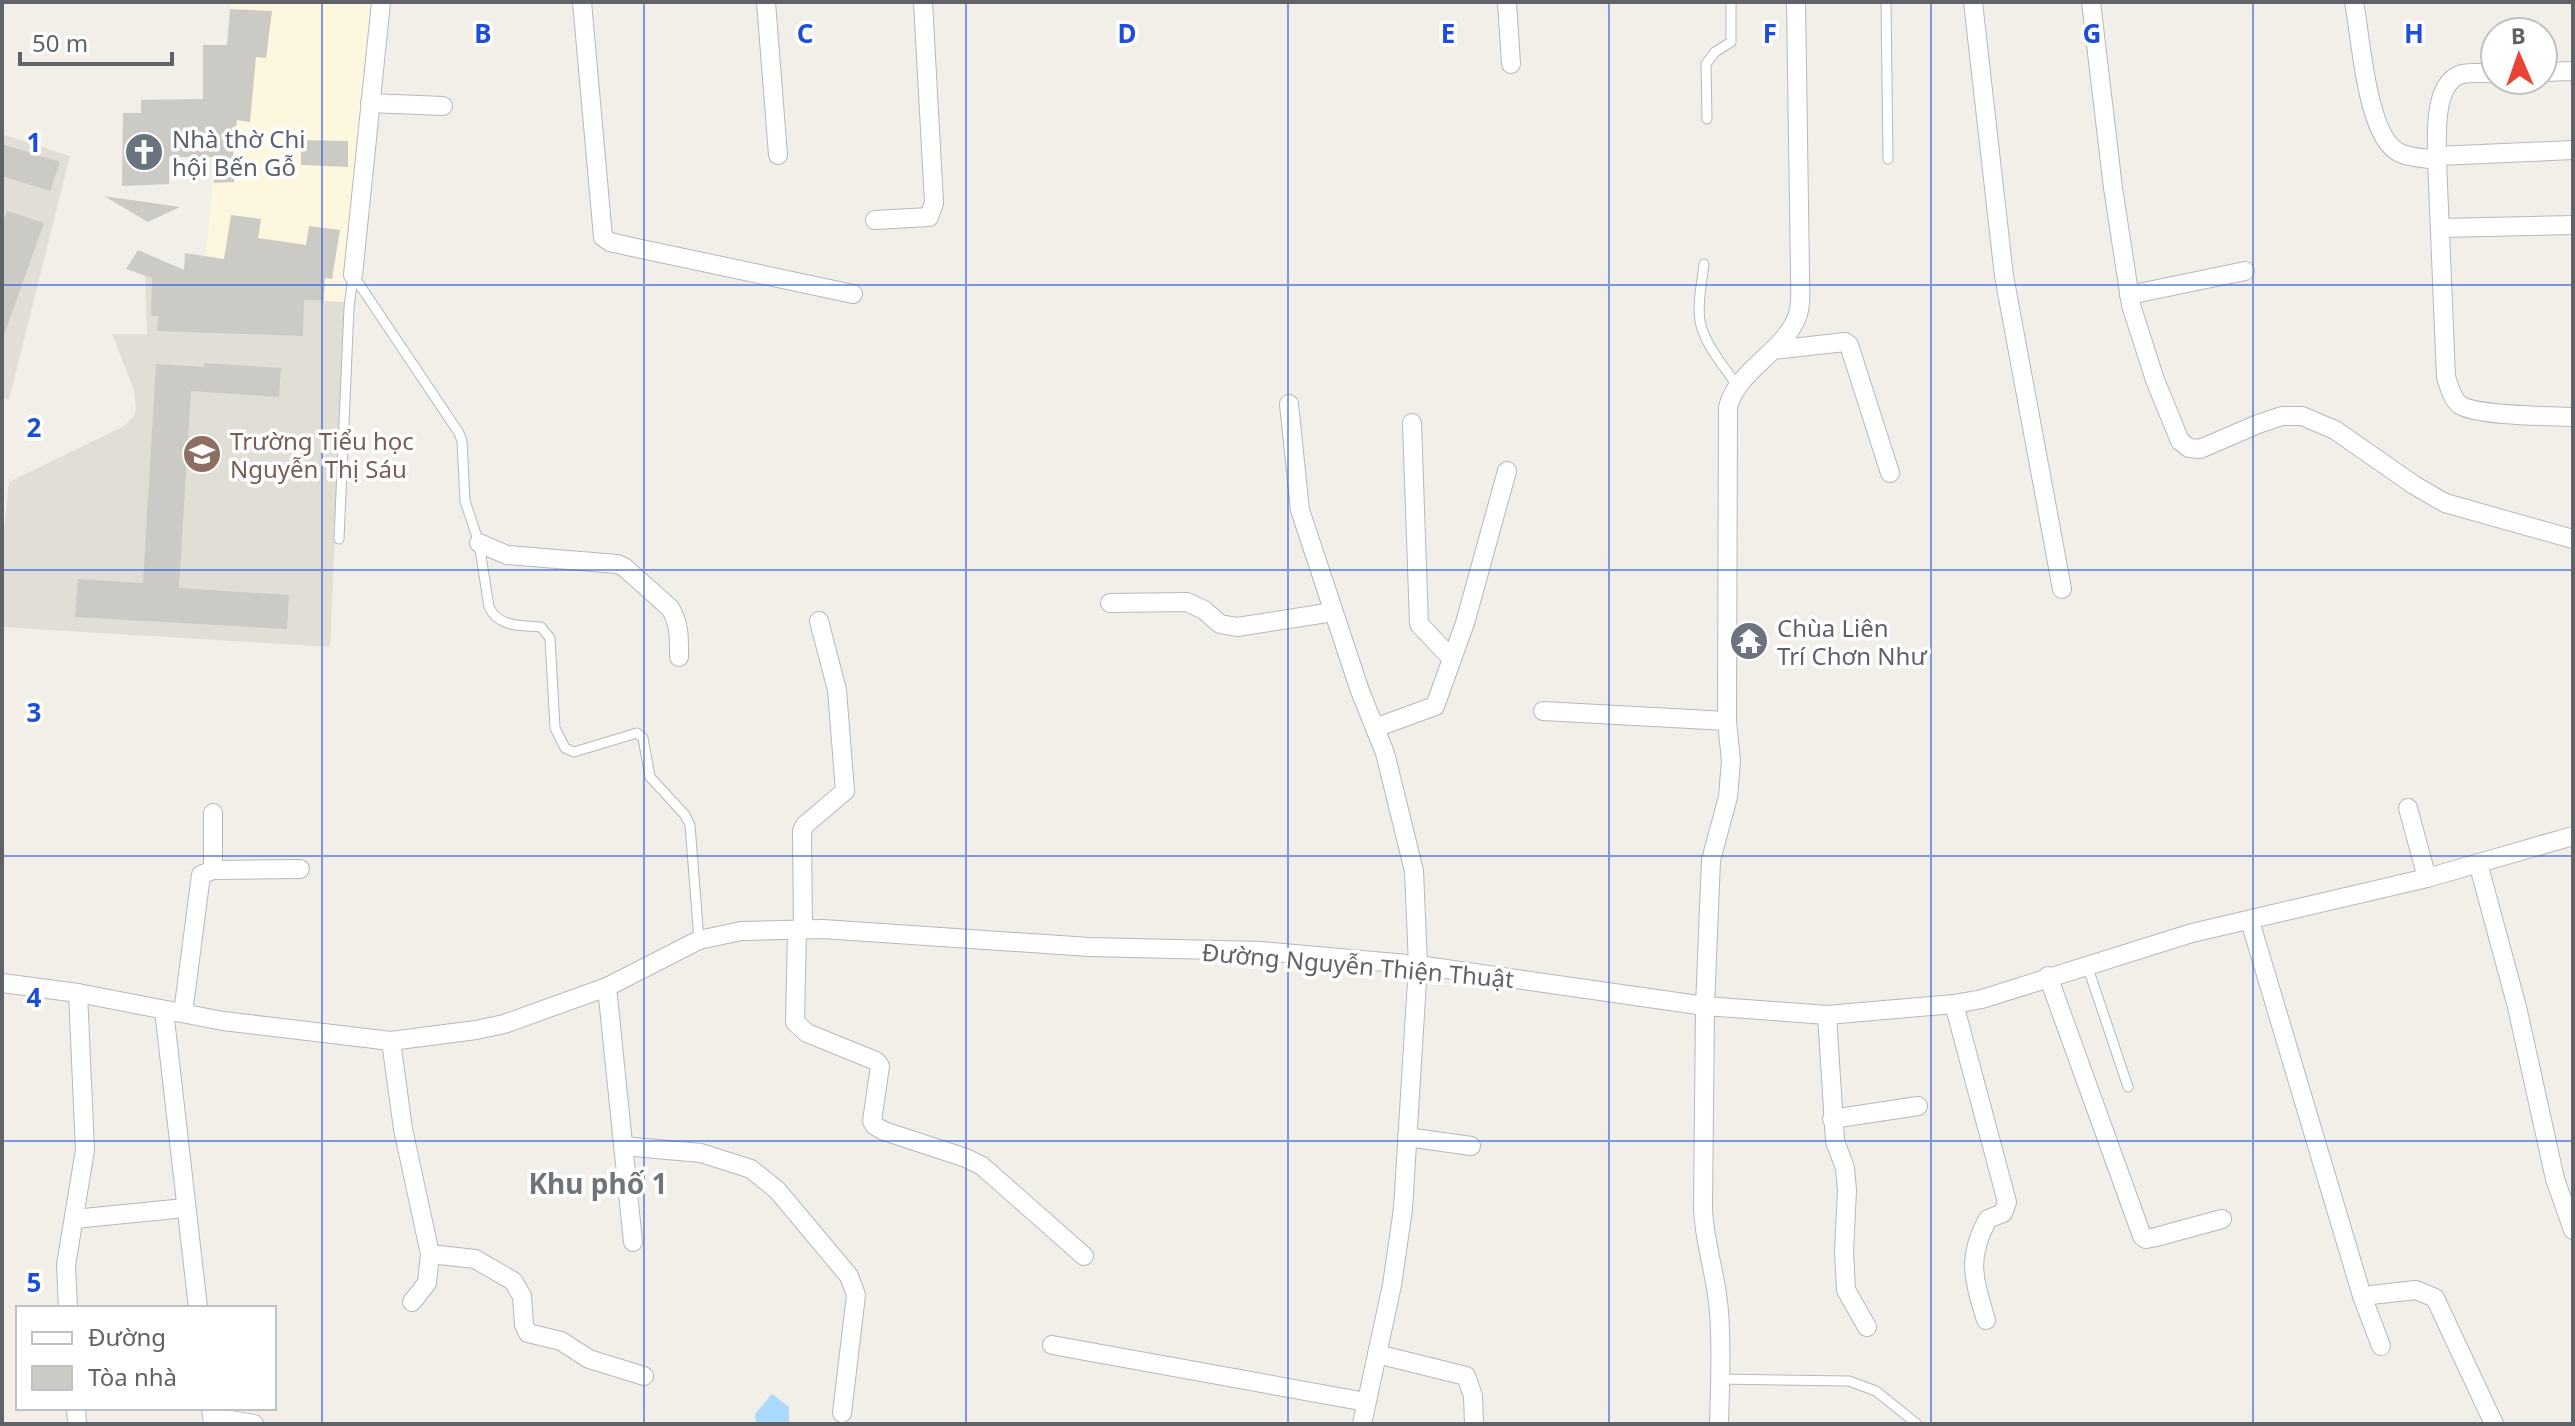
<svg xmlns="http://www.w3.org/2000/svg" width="2575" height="1426" font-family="'Noto Sans',sans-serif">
  <rect width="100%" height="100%" fill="#f1efe8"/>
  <polygon fill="#fef7e0" points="231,2 374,2 345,302 202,295"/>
  <g fill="#e1ded6">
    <polygon points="2,134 70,156 9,400 2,397"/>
    <polygon points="145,276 202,295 345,302 330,647 2,627 2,550 9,482 124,426 134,416 136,409 134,390 112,334 147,334"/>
  </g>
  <polygon fill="#aadaff" points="772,1394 789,1407 789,1424 756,1424 755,1414"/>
  <g fill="#cccac5">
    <polygon points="230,9 272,11 266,58 256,57 250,122 237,120 236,128 233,128 234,182 214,183 216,157 169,157 169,184 122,186 123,113 141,113 141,100 203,99 203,45 227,45"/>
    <polygon points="301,140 348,141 348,167 301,165"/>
    <polygon points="2,144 60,162 50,191 2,176"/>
    <polygon points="104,196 180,207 148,222"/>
    <polygon points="7,211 44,223 4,335 2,335 2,226"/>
    <polygon points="231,215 261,219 258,238 306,245 309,226 340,230 332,279 325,278 324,301 304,300 303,336 157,331 158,316 151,316 152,278 126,269 138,250 184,270 185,253 224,259"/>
    <polygon points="204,363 281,368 279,397 191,391 179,588 289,595 287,629 75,617 78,579 143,583 156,364 204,367"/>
  </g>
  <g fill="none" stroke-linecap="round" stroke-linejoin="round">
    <defs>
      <g id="service">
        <polyline points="1886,2 1888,159"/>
        <polyline points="1707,119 1706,64 1715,52 1731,42 1731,2"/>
        <path d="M1704,264C1702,283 1697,302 1700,321C1704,344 1725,367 1737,386"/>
        <path d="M353,275L459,433L462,441L465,501L479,543L489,607C499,628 521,625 541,627L550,638L555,728L565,748L574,752L637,733L643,738L650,777L685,815L690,825L699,940"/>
        <polyline points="339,539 349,308 353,275"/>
        <polyline points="2087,965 2128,1087"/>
        <polyline points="1719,1379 1849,1381 1876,1391 1917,1424"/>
      </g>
      <g id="minor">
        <polyline points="582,2 603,237 610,242 632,247 853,294"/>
        <polyline points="766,2 778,155"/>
        <polyline points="1507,2 1511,64"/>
        <polyline points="1973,2 2004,276 2062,589"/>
        <polyline points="2091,2 2113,188 2131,305 2155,380 2180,441 2189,448 2200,449 2258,424 2282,416 2302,416 2335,430 2414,485 2445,503 2573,539"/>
        <path d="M2354,2C2361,36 2366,138 2400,153C2410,158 2425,158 2437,160"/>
        <polyline points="2543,72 2573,71"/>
        <path d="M2495,73C2484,74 2466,71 2457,76C2433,89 2437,138 2437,160L2446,377C2449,386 2452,399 2460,405C2477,416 2550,416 2573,417"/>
        <polyline points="370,103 443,106"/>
        <polyline points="2437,156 2573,150"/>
        <polyline points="875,220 929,217 934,203 923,2"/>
        <polyline points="2440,228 2573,225"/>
        <polyline points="353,275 381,2"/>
        <polyline points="2129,295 2245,271"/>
        <polyline points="1773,350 1845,342 1849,345 1890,473"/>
        <polyline points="1289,404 1300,510 1360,691 1385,753 1414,871 1418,965 1403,1209 1392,1285 1362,1424"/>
        <polyline points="1412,423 1419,624 1452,659"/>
        <path d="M479,543L507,555L617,564L624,567L670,608C680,624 679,639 679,657"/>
        <polyline points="1110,603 1187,602 1204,610 1220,624 1237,627 1333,612"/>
        <polyline points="1543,711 1727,721"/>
        <polyline points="1375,728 1435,706 1465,623 1507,471"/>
        <polyline points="2408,808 2427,878"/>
        <polyline points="2478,863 2517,1007 2555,1179 2573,1230"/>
        <polyline points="213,870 213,813"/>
        <polyline points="2250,921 2362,1296 2416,1290 2435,1298 2494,1424"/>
        <polyline points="797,930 795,1022 807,1033 876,1061 880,1066 872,1121 875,1126 884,1131 966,1158 982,1166 1084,1256"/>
        <polyline points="803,930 802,831 805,825 845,791 837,690 819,621"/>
        <polyline points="2048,976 2142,1236 2146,1239 2156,1237 2222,1219"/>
        <path d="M2,983L78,993L223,1021L391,1041L476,1030L504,1024L607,987L699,940L741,931L823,929L1089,947L1261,951L1418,965L1705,1006L1711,860L1728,797L1731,761L1727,721L1728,407C1738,369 1783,353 1797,317C1802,304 1800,287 1800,273L1796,2"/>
        <polyline points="607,987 633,1242"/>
        <path d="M1954,1004L2007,1202L2003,1213L1988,1219C1966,1258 1974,1280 1986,1320"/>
        <polyline points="164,1010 198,1308"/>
        <polyline points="183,1013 201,875 213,870 300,869"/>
        <polyline points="1827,1015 1835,1141 1845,1168 1847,1190 1844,1251 1846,1290 1867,1327"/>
        <polyline points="391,1041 403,1129 430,1254 427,1283 412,1302"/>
        <polyline points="1832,1119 1918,1106"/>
        <polyline points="1407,1137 1471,1146"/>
        <polyline points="623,1146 701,1153 751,1169 777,1190 849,1276 856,1295 842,1413"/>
        <polyline points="74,1219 185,1208"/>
        <polyline points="430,1254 475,1259 513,1281 522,1296 524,1325 528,1333 561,1341 589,1359 644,1376"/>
        <polyline points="2362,1296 2381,1346"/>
        <polyline points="68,1308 66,1265 85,1150 78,993"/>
        <polyline points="1052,1345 1366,1402"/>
        <polyline points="1377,1354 1466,1376 1473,1396 1474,1424"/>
        <polyline points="76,1408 77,1424"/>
        <polyline points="211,1408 212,1417 254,1424"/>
        <path d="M1719,1424C1720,1387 1722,1349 1719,1312C1717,1277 1704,1244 1703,1208L1705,1006L1827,1015L1954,1004L1982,999L2192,933L2427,878L2573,836"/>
      </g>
    </defs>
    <use href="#service" stroke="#b5b8bc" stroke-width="11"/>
    <use href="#minor" stroke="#b5b8bc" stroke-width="20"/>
    <use href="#service" stroke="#fff" stroke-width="9"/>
    <use href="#minor" stroke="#fff" stroke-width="18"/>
  </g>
  <path fill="none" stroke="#1d4ed8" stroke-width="2" stroke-opacity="0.55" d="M322,2V1424M644,2V1424M966,2V1424M1288,2V1424M1609,2V1424M1931,2V1424M2253,2V1424M2,285H2573M2,570H2573M2,856H2573M2,1141H2573"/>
  <defs>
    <symbol id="church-disc" viewBox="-11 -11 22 22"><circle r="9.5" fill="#6b7280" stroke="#fff"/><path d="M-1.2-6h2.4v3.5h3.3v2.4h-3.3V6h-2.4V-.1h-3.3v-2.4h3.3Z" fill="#fff"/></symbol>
    <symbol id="school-disc" viewBox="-11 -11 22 22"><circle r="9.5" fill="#8d6e63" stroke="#fff"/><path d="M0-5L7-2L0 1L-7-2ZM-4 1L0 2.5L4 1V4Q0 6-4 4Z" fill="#fff"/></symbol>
    <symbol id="temple-disc" viewBox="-11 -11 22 22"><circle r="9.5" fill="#6b7280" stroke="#fff"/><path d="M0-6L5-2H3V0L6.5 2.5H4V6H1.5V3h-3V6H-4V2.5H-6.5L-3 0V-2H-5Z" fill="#fff"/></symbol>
  </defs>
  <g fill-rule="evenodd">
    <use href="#church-disc" x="122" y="130" width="44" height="44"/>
    <use href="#school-disc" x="180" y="432" width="44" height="44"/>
    <use href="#temple-disc" x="1727" y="619" width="44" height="44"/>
  </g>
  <g text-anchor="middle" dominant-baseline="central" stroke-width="7" stroke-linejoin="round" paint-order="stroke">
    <g font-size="24" fill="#5b616d" stroke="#fff" text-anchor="start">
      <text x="172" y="138">Nhà thờ Chi<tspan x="172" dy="28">hội Bến Gỗ</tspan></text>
      <text x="1777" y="627">Chùa Liên<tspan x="1777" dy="28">Trí Chơn Như</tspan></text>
    </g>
    <g font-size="24" fill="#785e54" stroke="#fff" text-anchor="start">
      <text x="230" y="440">Trường Tiểu học<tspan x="230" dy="28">Nguyễn Thị Sáu</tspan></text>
    </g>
    <g font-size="24" fill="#5f6368" stroke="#fff">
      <text transform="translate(1358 965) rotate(5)">Đường Nguyễn Thiện Thuật</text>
    </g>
    <g font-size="28" font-weight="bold" fill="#70757a" stroke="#fff">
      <text x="598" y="1183">Khu phố 1</text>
    </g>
  </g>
  <g font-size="26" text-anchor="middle" font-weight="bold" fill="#1d4ed8" stroke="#fff" stroke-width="7" stroke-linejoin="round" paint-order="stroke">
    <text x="483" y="43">B</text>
    <text x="805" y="43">C</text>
    <text x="1127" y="43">D</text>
    <text x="1448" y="43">E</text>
    <text x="1770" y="43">F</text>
    <text x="2092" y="43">G</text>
    <text x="2414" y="43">H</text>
    <text x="34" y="152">1</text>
    <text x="34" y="437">2</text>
    <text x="34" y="722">3</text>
    <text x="34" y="1007">4</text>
    <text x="34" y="1292">5</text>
  </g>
  <rect width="2575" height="1426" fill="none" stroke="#5f6368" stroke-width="8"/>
  <rect x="16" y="1306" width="260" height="104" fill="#ffffff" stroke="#bfc1c3" stroke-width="2"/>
  <rect x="32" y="1332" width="40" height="12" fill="#ffffff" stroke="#bfc1c3" stroke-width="2"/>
  <text x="88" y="1346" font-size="24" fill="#5f6368">Đường</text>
  <rect x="32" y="1366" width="40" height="24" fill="#cccac5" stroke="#bfc1c3" stroke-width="2"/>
  <text x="88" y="1386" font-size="24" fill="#5f6368">Tòa nhà</text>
  <g transform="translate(2519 56) rotate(358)"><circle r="38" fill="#ffffff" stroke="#bfc1c3" stroke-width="2"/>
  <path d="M0-6L14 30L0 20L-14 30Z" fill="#ea4335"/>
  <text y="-12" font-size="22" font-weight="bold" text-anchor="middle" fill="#5f6368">B</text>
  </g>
  <path d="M20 52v12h152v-12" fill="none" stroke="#5f6368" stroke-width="4"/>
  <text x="32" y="52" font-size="24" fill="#5f6368" stroke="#ffffff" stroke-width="6" paint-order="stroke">50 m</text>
</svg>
